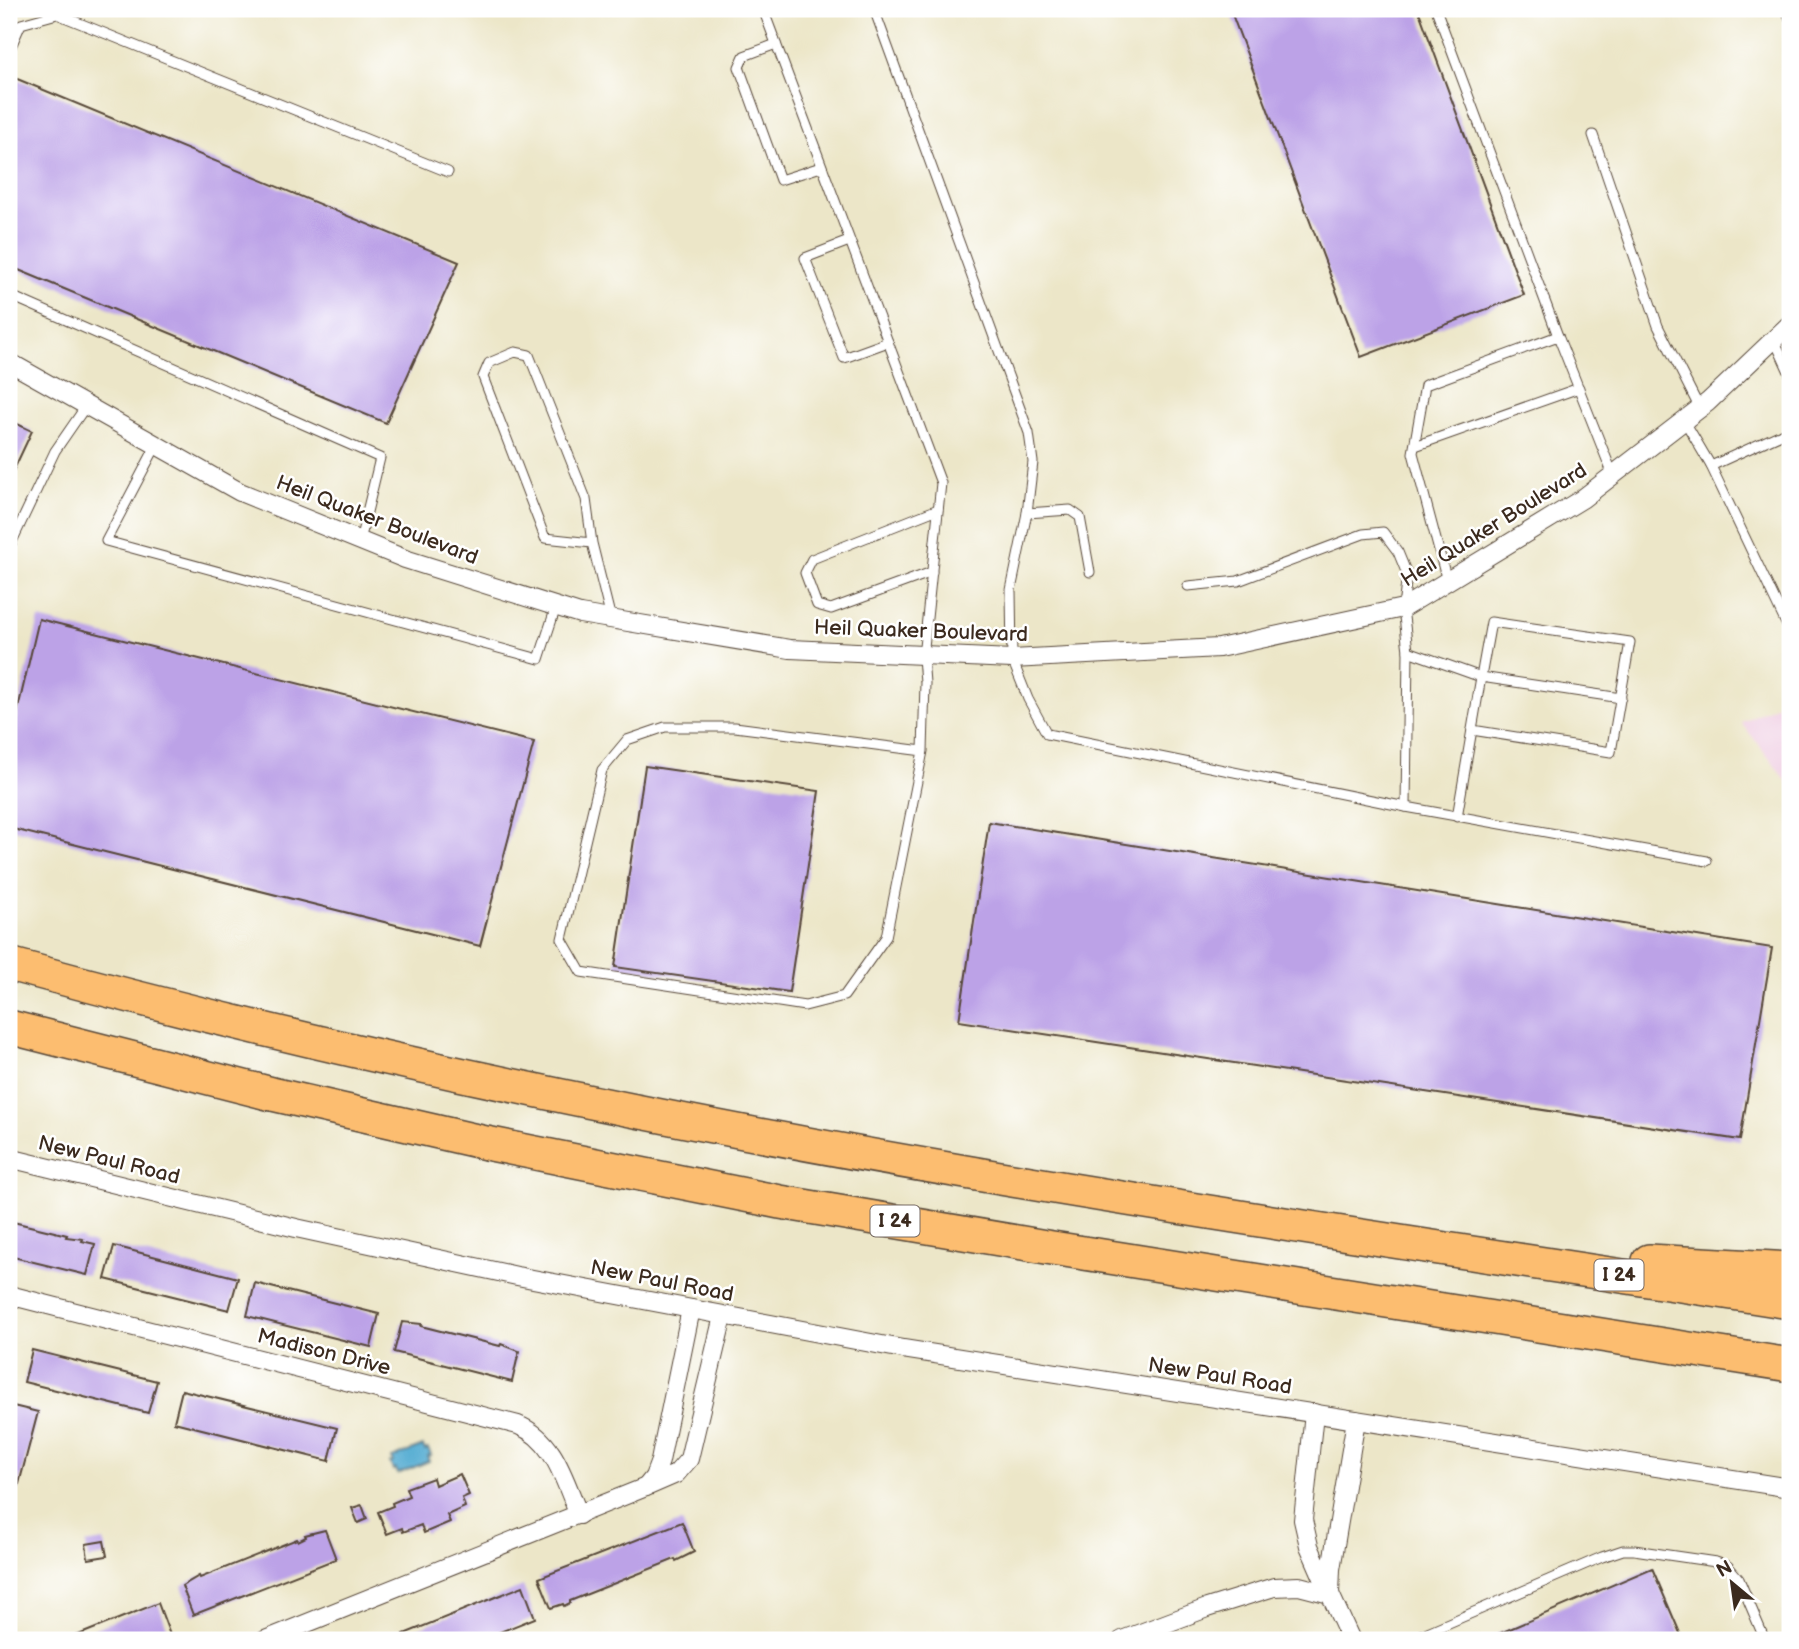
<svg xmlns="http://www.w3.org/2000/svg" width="1799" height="1649" font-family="'Balsamiq Sans',sans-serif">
  <rect width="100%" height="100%" fill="#fff"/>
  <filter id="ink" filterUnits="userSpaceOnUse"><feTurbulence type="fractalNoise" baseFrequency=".0143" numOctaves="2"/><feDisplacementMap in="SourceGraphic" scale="14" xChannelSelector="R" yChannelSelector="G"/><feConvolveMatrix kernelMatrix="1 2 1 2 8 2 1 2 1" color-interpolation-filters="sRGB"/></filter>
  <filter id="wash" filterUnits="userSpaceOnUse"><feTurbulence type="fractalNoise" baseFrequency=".00686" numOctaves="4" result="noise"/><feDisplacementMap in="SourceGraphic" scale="28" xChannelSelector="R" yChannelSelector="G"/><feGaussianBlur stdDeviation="1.57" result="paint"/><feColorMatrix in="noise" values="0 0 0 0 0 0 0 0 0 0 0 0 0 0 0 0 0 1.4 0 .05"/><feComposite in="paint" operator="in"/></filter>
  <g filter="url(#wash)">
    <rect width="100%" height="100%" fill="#ece6c8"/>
    <polygon fill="#f0d0e4" points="1790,699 1790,785 1741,722"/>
    <polygon fill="#57add3" stroke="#496c78" stroke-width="2" points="423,1446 425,1450 428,1449 431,1455 427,1457 429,1461 398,1474 396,1469 393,1470 390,1463 393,1462 392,1458"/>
    <g id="blocks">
      <g fill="#bca2e7">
        <polygon points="1230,9 1418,9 1524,295 1361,357"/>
        <polygon points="10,76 459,262 386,423 9,266"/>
        <polygon points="9,420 32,431 9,480"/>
        <polygon points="39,619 534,742 480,946 9,828 9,747"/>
        <polygon points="645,766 819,791 789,992 615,967"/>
        <polygon points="989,822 1772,948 1740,1140 959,1021"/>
        <polygon points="9,1221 67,1235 66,1237 83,1239 82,1241 95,1244 87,1275 9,1256"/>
        <polygon points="114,1246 238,1278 229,1310 105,1279"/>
        <polygon points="255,1283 379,1314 371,1347 247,1316"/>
        <polygon points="402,1322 422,1324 421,1326 500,1346 501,1344 519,1351 512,1382 394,1352"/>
        <polygon points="32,1350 157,1381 148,1413 24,1382"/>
        <polygon points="182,1390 337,1428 329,1461 174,1422"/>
        <polygon points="9,1405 38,1412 10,1518 9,1518"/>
        <polygon points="460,1474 469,1495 462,1498 465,1507 447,1515 450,1522 424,1533 421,1525 403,1532 402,1528 387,1534 378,1512 393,1506 392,1503 409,1496 406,1488 433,1478 435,1485"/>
        <polygon points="362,1505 367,1519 358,1523 352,1508"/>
        <polygon points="682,1522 694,1552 676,1561 675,1559 570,1601 570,1603 564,1606 563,1604 551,1608 539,1578"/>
        <polygon points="325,1530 336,1559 193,1615 182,1586 199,1576 200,1578 297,1539 298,1541 306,1537 305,1535"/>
        <polygon points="104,1541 107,1556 88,1559 86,1544"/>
        <polygon points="1652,1568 1683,1640 1484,1640"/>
        <polygon points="523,1586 535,1618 480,1640 407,1640 404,1634"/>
        <polygon points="158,1603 170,1635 157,1640 66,1640"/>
      </g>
    </g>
  </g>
  <g filter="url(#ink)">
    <use href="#blocks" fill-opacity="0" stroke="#564638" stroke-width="2"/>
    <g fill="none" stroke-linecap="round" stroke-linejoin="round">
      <defs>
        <g id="service">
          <polyline points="763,9 941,483 923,657 925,683 923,751 886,937 844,996 805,1006 581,972 562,939 602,770 627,740 665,727 735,727 923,751"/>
          <polyline points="874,9 1029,433 1033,462 1027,513 1011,590 1012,659 1028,699 1047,734 1406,807 1408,651 1403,608 1407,574 1398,552 1383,532 1363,534 1238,581 1188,586"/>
          <polyline points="1436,9 1558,336"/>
          <polyline points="1786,9 1790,19"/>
          <polyline points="776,44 744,56 739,67 780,180 821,167"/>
          <polyline points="9,51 21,24 57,14 448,172"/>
          <polyline points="1593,135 1658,326 1700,409"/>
          <polyline points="849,241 805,258 844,358 888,342"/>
          <polyline points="9,295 380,458 360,541"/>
          <polyline points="1774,339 1790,374"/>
          <polyline points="1684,420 1711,466 1790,632"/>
          <polyline points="156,446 106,541 539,659 556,607"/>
          <polyline points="1415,446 1579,388"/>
          <polyline points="1711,466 1790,430"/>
          <polyline points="1027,513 1070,510 1080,517 1090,572"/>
          <polyline points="592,543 545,538 483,377 489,363 515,352 529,355 586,499 592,543 611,619"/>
          <polyline points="9,548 55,451 86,406"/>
          <polyline points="932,572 831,609 817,605 805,573 812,559 938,509"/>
          <polyline points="1447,581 1413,453 1425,385 1558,336 1613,475"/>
          <polyline points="1408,651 1481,677 1457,817"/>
          <polyline points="1472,730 1611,752 1630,642 1491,622 1481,677 1621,698"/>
          <polyline points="1406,807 1707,861"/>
          <polyline points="1409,1640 1602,1557 1623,1550 1634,1550 1716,1562 1728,1566 1739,1579 1765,1640"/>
        </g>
        <g id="minor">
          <polyline points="9,362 240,492 405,559 580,614 790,649 1012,659 1219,648 1403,608 1582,499 1708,402 1790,324"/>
          <polyline points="9,1158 296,1228 517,1276 903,1349 1790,1488"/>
          <path d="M9,1295L518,1425C555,1440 564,1480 579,1515"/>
          <polyline points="691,1309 660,1461 654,1477 646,1487 676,1474 689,1459 723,1316"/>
          <polyline points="1314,1413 1303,1520 1309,1546 1330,1594 1331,1569 1356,1420"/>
          <polyline points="265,1640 646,1487"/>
          <polyline points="1122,1640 1207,1608 1274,1587 1299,1586 1330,1594 1351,1640"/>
        </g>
        <g id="motorway">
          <path d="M9,964C325,1050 647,1118 971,1173C1243,1220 1517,1259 1790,1302"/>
          <polyline points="9,1027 272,1094 486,1143 780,1202 1046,1247 1790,1365"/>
          <polyline points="1649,1261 1790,1269"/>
        </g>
      </defs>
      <use href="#service" stroke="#564638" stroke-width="11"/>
      <use href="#minor" stroke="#564638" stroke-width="20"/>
      <use href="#motorway" stroke="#564638" stroke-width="36"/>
      <use href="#service" stroke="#fff" stroke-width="9"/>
      <use href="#minor" stroke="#fff" stroke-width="18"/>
      <use href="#motorway" stroke="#fcbd6f" stroke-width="33"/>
    </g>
  </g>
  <g text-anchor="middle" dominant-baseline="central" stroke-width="5" stroke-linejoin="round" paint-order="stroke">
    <g fill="#fff" stroke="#766a62" stroke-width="2">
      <rect x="870.5" y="1205.5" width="49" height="31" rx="5"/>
      <rect x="1594.5" y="1259.5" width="49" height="31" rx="5"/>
    </g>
    <g font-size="19" font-weight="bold" fill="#3b2a1e">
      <text x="895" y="1221">I 24</text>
      <text x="1619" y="1275">I 24</text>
    </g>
    <g font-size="21" fill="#3b2a1e" stroke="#fff">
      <text transform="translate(377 520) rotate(21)">Heil Quaker Boulevard</text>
      <text transform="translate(1494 525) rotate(-32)">Heil Quaker Boulevard</text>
      <text transform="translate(921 631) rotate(2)">Heil Quaker Boulevard</text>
      <text transform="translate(109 1160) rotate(14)">New Paul Road</text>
      <text transform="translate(662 1281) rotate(11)">New Paul Road</text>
      <text transform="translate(324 1352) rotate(14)">Madison Drive</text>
      <text transform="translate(1220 1376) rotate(9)">New Paul Road</text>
    </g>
  </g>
  <rect width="1799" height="1649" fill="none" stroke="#fff" stroke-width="35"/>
  <g transform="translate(1732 1583) rotate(331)" stroke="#ffffff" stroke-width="5" paint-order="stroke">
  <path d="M0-5L12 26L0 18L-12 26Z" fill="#3b2a1e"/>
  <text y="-10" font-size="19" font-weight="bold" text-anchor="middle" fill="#3b2a1e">N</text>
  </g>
</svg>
